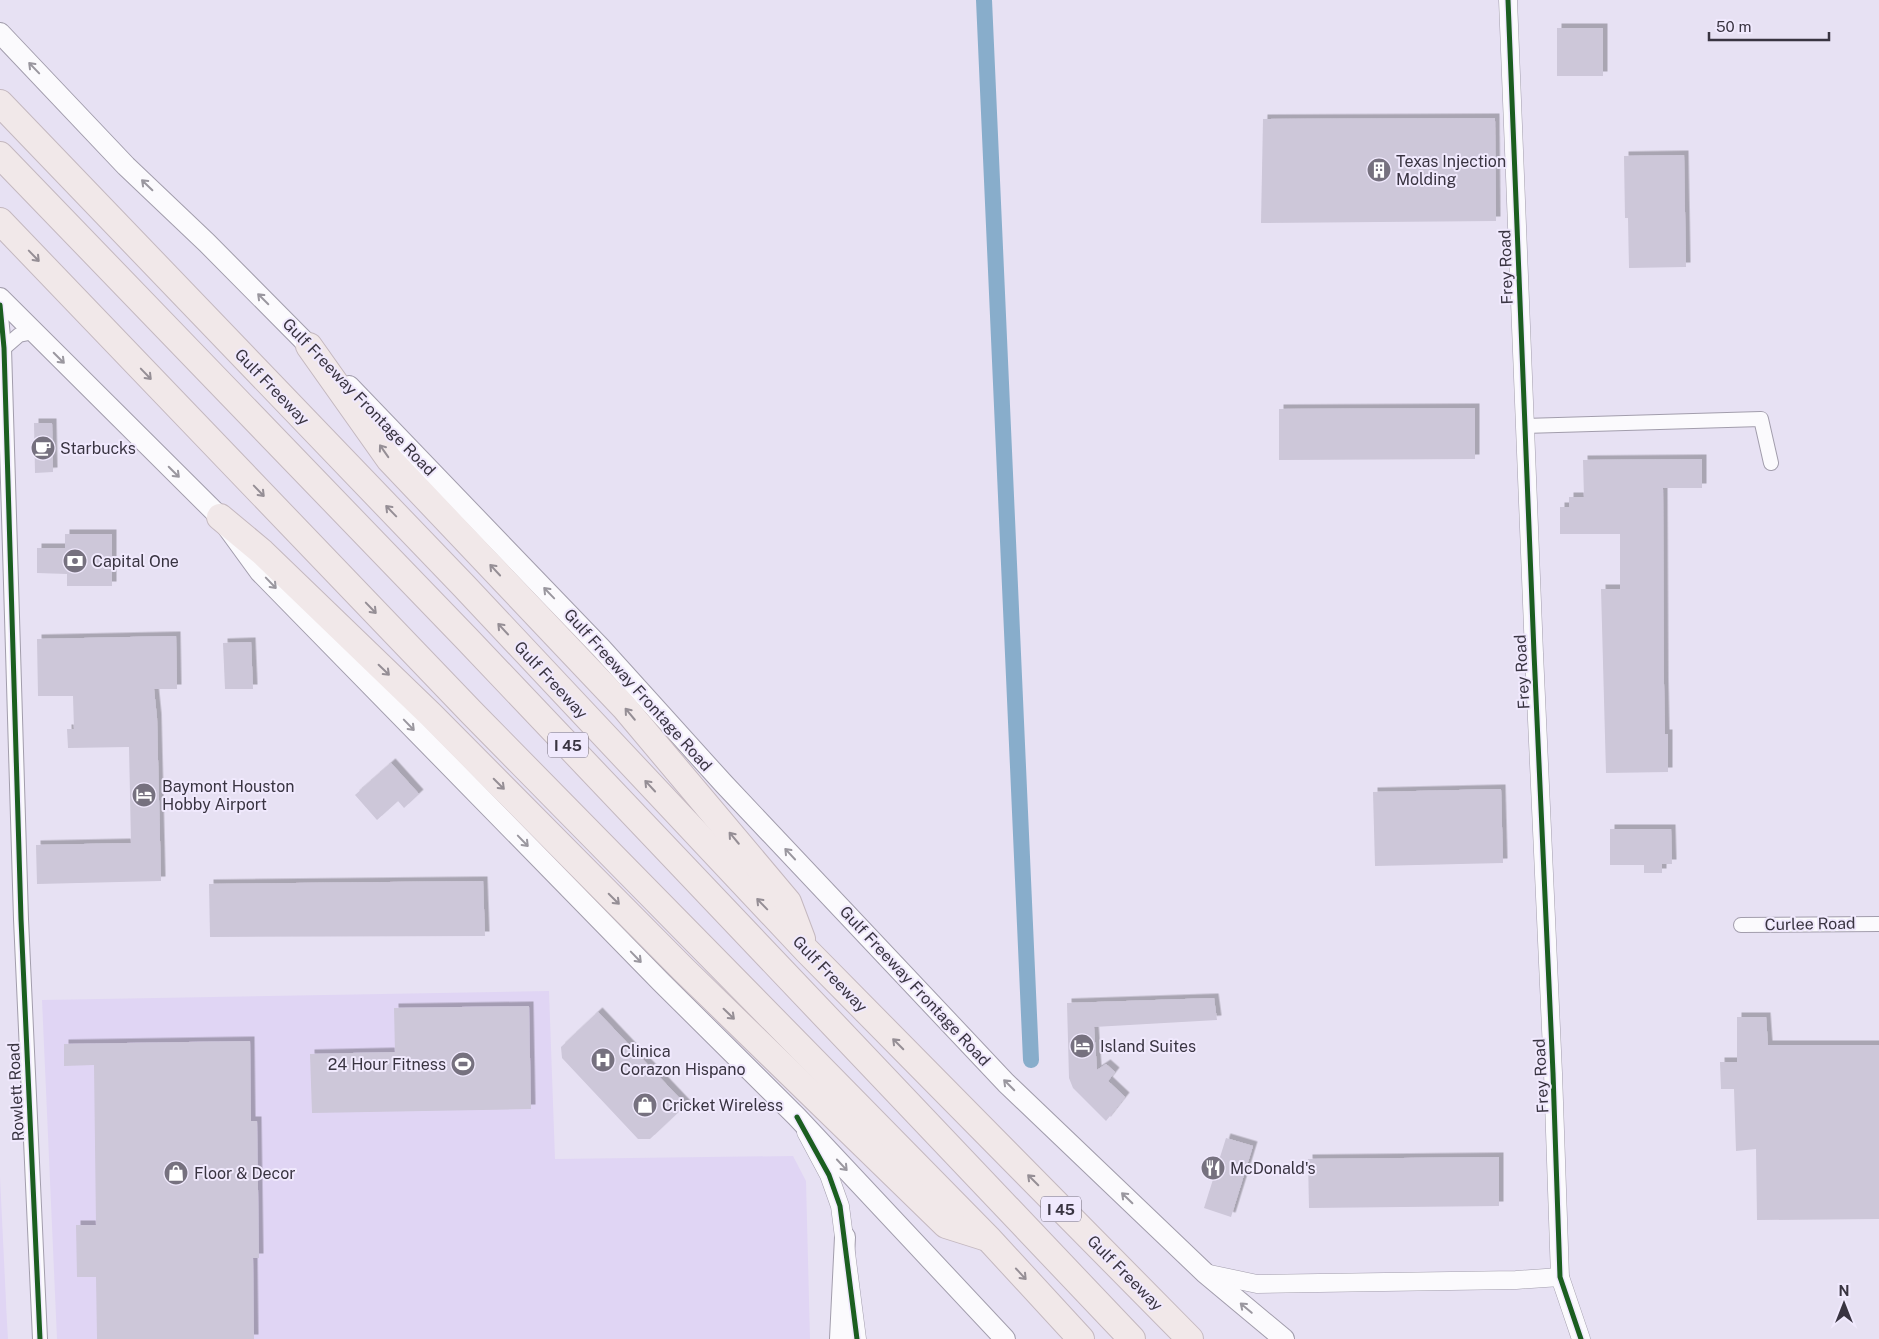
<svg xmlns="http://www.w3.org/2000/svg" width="1879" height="1339" font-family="'Public Sans',sans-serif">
  <defs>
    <filter id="shadow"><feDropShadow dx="4.5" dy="-4.5" stdDeviation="0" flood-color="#0004"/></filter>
  </defs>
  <rect width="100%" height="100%" fill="#e7e1f3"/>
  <g fill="#e0d5f4">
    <polygon points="549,991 555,1159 793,1156 806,1181 810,1339 57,1339 42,1000"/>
    <polygon points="0,1177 7,1323 8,1339 0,1339"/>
  </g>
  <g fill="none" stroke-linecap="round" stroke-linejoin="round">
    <polyline stroke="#88adcb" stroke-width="16" points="984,0 1031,1060"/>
  </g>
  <g fill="#cdc7d9" filter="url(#shadow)">
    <rect x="1557" y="28" width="46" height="48"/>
    <polygon points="1495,118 1496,221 1261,223 1263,119"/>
    <polygon points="1684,155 1686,267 1629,268 1628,218 1625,218 1624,156"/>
    <polygon points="1475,408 1475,459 1279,460 1279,409"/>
    <polygon points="34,423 52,423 53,472 35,473"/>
    <polygon points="1702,459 1702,488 1663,488 1664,684 1665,734 1668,734 1668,772 1606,773 1601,589 1620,589 1620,534 1560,534 1560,507 1569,507 1569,497 1584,497 1583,460"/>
    <polygon points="65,534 112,534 112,586 67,586 67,574 37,573 37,548 65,548"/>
    <polygon points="176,636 177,689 154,689 157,718 161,881 37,884 36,845 131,843 129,747 68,748 67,729 74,729 73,696 38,696 37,639"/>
    <polygon points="251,642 253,689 225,689 223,643"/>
    <polygon points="391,763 419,794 404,808 398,801 377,820 355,795"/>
    <polygon points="1501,789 1503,863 1375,866 1373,792"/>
    <polygon points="1610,829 1671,829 1672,864 1662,864 1662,873 1644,873 1644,865 1610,865"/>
    <polygon points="483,881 485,936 210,937 209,884"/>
    <polygon points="1214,998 1217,1020 1094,1027 1097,1070 1106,1064 1115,1072 1108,1081 1125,1097 1106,1121 1073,1088 1069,1078 1067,1003"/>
    <polygon points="529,1006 531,1109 312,1113 310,1054 395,1052 394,1008"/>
    <polygon points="598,1012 686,1105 650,1139 638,1139 562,1058 561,1047"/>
    <polygon points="1737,1017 1766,1017 1768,1045 1879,1045 1879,1219 1757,1220 1756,1149 1736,1151 1734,1089 1721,1089 1720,1062 1737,1062"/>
    <polygon points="250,1041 251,1121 257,1121 259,1258 253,1258 254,1339 97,1339 96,1277 77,1277 76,1225 96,1225 94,1065 64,1066 64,1044"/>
    <polygon points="1226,1138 1253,1146 1231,1217 1204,1208"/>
    <polygon points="1499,1157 1499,1206 1309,1208 1308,1159"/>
  </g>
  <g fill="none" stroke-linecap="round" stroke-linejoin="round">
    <defs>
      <g id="minor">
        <polyline points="0,305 4,348 21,919 40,1339"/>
        <polyline points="4,348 19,335 33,332"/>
        <polyline points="1524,426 1761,419 1771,463"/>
        <polyline points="1741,925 1879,924"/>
      </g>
      <g id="tertiary">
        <polyline points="1508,0 1534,653 1553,1073 1560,1277 1581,1339"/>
        <polyline points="806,1132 829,1175 840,1206 857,1339"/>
        <polyline points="1205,1273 1257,1284 1516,1280 1560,1277"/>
      </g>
      <g id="secondary">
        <polyline points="0,33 126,166 207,243 320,357"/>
        <polyline points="0,298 220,517 260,572 661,982 797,1117 1005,1339"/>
        <polyline points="349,386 601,648 724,784 1006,1083 1205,1273 1284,1339"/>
        <polyline points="840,1339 845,1237"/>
      </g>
      <g id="motorway">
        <polyline points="0,103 464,586 807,951 1190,1339"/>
        <polyline points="0,155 467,639 1132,1339"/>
        <polyline points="0,221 472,713 988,1238 1081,1339"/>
        <polyline points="309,346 389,459 624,707 788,902 802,939"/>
        <polyline points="220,517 262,552 431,715 684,970 946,1225 984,1237"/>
      </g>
    </defs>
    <use href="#minor" stroke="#a29dac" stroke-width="16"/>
    <use href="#tertiary" stroke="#a29dac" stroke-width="19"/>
    <use href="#secondary" stroke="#a29dac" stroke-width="22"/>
    <use href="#motorway" stroke="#c4b8bf" stroke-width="28"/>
    <use href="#minor" stroke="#fbfafd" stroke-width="14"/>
    <use href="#tertiary" stroke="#fbfafd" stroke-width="18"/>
    <use href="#secondary" stroke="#fbfafd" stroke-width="20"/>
    <use href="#motorway" stroke="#f1e8e9" stroke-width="26"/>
    <defs>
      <g id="cycleway">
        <polyline points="1508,0 1534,653 1553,1073 1560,1277 1581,1339"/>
        <polyline points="0,305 4,348 21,919 40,1339"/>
        <polyline points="797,1117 829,1175 840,1206 857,1339"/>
      </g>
    </defs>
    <use href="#cycleway" stroke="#f0e9fd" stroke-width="8"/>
    <use href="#cycleway" stroke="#1b5e20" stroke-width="5"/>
  </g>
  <defs><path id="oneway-shaft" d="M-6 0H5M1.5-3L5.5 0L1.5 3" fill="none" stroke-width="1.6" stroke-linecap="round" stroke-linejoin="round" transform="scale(1.25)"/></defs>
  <g stroke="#9a979f">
    <use href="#oneway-shaft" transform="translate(34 68) rotate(-134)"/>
    <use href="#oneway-shaft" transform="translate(147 185) rotate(-136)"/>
    <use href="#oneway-shaft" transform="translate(263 299) rotate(-135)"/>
    <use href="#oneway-shaft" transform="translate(59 358) rotate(45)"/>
    <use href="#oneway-shaft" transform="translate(174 472) rotate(45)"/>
    <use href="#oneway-shaft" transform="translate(271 583) rotate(46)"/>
    <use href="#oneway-shaft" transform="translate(549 593) rotate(-134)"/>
    <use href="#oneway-shaft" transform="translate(409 725) rotate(46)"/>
    <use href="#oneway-shaft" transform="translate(523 841) rotate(46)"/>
    <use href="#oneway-shaft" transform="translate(790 854) rotate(-133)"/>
    <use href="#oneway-shaft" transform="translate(636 957) rotate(46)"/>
    <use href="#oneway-shaft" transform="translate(1009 1085) rotate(-135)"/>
    <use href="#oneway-shaft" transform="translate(842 1165) rotate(47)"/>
    <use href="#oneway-shaft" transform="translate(1127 1198) rotate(-136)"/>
    <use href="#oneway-shaft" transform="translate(1246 1308) rotate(-140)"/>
  </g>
  <g stroke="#958e95">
    <use href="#oneway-shaft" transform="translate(34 256) rotate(46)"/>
    <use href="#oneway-shaft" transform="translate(146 374) rotate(46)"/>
    <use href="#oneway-shaft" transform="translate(384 451) rotate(-125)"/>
    <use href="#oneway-shaft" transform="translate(259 491) rotate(46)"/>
    <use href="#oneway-shaft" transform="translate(391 511) rotate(-134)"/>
    <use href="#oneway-shaft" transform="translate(495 570) rotate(-133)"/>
    <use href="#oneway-shaft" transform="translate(371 608) rotate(46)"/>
    <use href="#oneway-shaft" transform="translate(503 629) rotate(-133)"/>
    <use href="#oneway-shaft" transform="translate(384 670) rotate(44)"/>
    <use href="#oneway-shaft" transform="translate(630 714) rotate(-130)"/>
    <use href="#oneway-shaft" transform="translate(499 784) rotate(45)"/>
    <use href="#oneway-shaft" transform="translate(650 786) rotate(-133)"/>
    <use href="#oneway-shaft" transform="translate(734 838) rotate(-130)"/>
    <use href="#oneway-shaft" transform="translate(614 899) rotate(45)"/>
    <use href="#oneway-shaft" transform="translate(762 904) rotate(-134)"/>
    <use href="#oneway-shaft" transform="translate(729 1014) rotate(44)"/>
    <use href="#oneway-shaft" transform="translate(898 1044) rotate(-135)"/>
    <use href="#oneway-shaft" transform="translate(1033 1180) rotate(-135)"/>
    <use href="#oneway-shaft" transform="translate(1021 1274) rotate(47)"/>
  </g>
  <defs>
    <symbol id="building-disc" viewBox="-11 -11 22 22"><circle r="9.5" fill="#76717f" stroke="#f0e9fd"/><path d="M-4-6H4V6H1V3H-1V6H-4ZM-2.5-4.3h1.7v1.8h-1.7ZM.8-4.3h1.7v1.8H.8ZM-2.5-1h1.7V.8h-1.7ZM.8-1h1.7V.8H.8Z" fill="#fff"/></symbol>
    <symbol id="cafe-disc" viewBox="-11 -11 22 22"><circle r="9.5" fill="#76717f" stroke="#f0e9fd"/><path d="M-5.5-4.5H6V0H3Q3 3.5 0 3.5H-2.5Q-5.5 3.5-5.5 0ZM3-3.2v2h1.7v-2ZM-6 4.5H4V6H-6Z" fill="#fff"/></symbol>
    <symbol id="bank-disc" viewBox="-11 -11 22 22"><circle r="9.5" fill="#76717f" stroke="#f0e9fd"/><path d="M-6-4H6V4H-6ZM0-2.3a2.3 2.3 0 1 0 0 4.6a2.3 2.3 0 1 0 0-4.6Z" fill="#fff"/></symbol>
    <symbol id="hotel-disc" viewBox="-11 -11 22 22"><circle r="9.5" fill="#76717f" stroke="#f0e9fd"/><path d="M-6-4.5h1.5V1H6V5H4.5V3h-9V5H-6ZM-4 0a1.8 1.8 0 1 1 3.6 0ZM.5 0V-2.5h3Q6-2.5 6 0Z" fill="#fff"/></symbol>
    <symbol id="hospital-disc" viewBox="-11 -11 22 22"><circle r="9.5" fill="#76717f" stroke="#f0e9fd"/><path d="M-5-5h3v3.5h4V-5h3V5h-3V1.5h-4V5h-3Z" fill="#fff"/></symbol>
    <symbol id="stadium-disc" viewBox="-11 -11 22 22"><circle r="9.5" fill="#76717f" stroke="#f0e9fd"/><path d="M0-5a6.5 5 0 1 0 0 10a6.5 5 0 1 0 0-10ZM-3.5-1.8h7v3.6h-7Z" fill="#fff"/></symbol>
    <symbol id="shop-disc" viewBox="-11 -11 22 22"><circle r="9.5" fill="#76717f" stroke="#f0e9fd"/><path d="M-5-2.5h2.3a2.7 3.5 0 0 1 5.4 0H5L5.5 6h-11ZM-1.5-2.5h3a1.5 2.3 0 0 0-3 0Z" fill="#fff"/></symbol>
    <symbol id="restaurant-disc" viewBox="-11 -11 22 22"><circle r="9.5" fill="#76717f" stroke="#f0e9fd"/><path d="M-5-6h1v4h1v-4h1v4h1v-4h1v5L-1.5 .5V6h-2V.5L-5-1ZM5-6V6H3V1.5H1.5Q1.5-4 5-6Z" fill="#fff"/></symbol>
  </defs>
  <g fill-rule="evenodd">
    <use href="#building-disc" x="1365" y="156" width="28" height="28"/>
    <use href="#cafe-disc" x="29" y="434" width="28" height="28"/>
    <use href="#bank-disc" x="61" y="547" width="28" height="28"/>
    <use href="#hotel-disc" x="130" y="781" width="28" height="28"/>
    <use href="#hotel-disc" x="1068" y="1032" width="28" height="28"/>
    <use href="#hospital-disc" x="589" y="1046" width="28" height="28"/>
    <use href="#stadium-disc" x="449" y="1050" width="28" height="28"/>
    <use href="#shop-disc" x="631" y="1091" width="28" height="28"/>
    <use href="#restaurant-disc" x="1199" y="1154" width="28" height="28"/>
    <use href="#shop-disc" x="162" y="1159" width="28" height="28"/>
  </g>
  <g text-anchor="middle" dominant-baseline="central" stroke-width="4" stroke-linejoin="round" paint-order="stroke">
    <g fill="#f0e9fd" stroke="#706a79" stroke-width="1">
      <rect x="548" y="732.5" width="40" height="25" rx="4"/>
      <rect x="1041" y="1196.5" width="40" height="25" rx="4"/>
    </g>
    <g font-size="15" font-weight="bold" fill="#393441">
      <text x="568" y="745">I 45</text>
      <text x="1061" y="1209">I 45</text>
    </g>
    <g font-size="16" fill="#393441" stroke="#f0e9fd" text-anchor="start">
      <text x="1396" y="161">Texas Injection<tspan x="1396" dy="18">Molding</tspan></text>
      <text x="60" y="448">Starbucks</text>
      <text x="92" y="561">Capital One</text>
      <text x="162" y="786">Baymont Houston<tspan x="162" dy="18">Hobby Airport</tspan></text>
      <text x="1100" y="1046">Island Suites</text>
      <text x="620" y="1051">Clinica<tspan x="620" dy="18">Corazon Hispano</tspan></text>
      <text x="446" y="1064" text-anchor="end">24 Hour Fitness</text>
      <text x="662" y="1105">Cricket Wireless</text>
      <text x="1230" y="1168">McDonald's</text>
      <text x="194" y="1173">Floor &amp; Decor</text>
    </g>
    <g font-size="16" fill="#393441" stroke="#f0e9fd">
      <text transform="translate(1506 267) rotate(-92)">Frey Road</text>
      <text transform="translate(272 387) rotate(46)">Gulf Freeway</text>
      <text transform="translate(359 397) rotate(46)">Gulf Freeway Frontage Road</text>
      <text transform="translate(1522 672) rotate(-93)">Frey Road</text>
      <text transform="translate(551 680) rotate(47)">Gulf Freeway</text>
      <text transform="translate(638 690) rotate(48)">Gulf Freeway Frontage Road</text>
      <text transform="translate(1810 924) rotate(-1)">Curlee Road</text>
      <text transform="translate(830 974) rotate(46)">Gulf Freeway</text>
      <text transform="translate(915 986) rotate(47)">Gulf Freeway Frontage Road</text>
      <text transform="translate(1541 1076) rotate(-93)">Frey Road</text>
      <text transform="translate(16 1092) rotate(-93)">Rowlett Road</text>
      <text transform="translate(1125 1273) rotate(45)">Gulf Freeway</text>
    </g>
  </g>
  <g transform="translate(1844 1304)" stroke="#f0e9fd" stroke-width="4" paint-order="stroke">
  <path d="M0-4L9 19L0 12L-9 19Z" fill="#393441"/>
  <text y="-8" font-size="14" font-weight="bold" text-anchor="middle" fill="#393441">N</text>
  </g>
  <path d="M1709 32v8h120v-8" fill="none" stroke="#393441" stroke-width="2.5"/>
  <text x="1716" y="32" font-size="15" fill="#393441" stroke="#f0e9fd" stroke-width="4" paint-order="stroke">50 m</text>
</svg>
